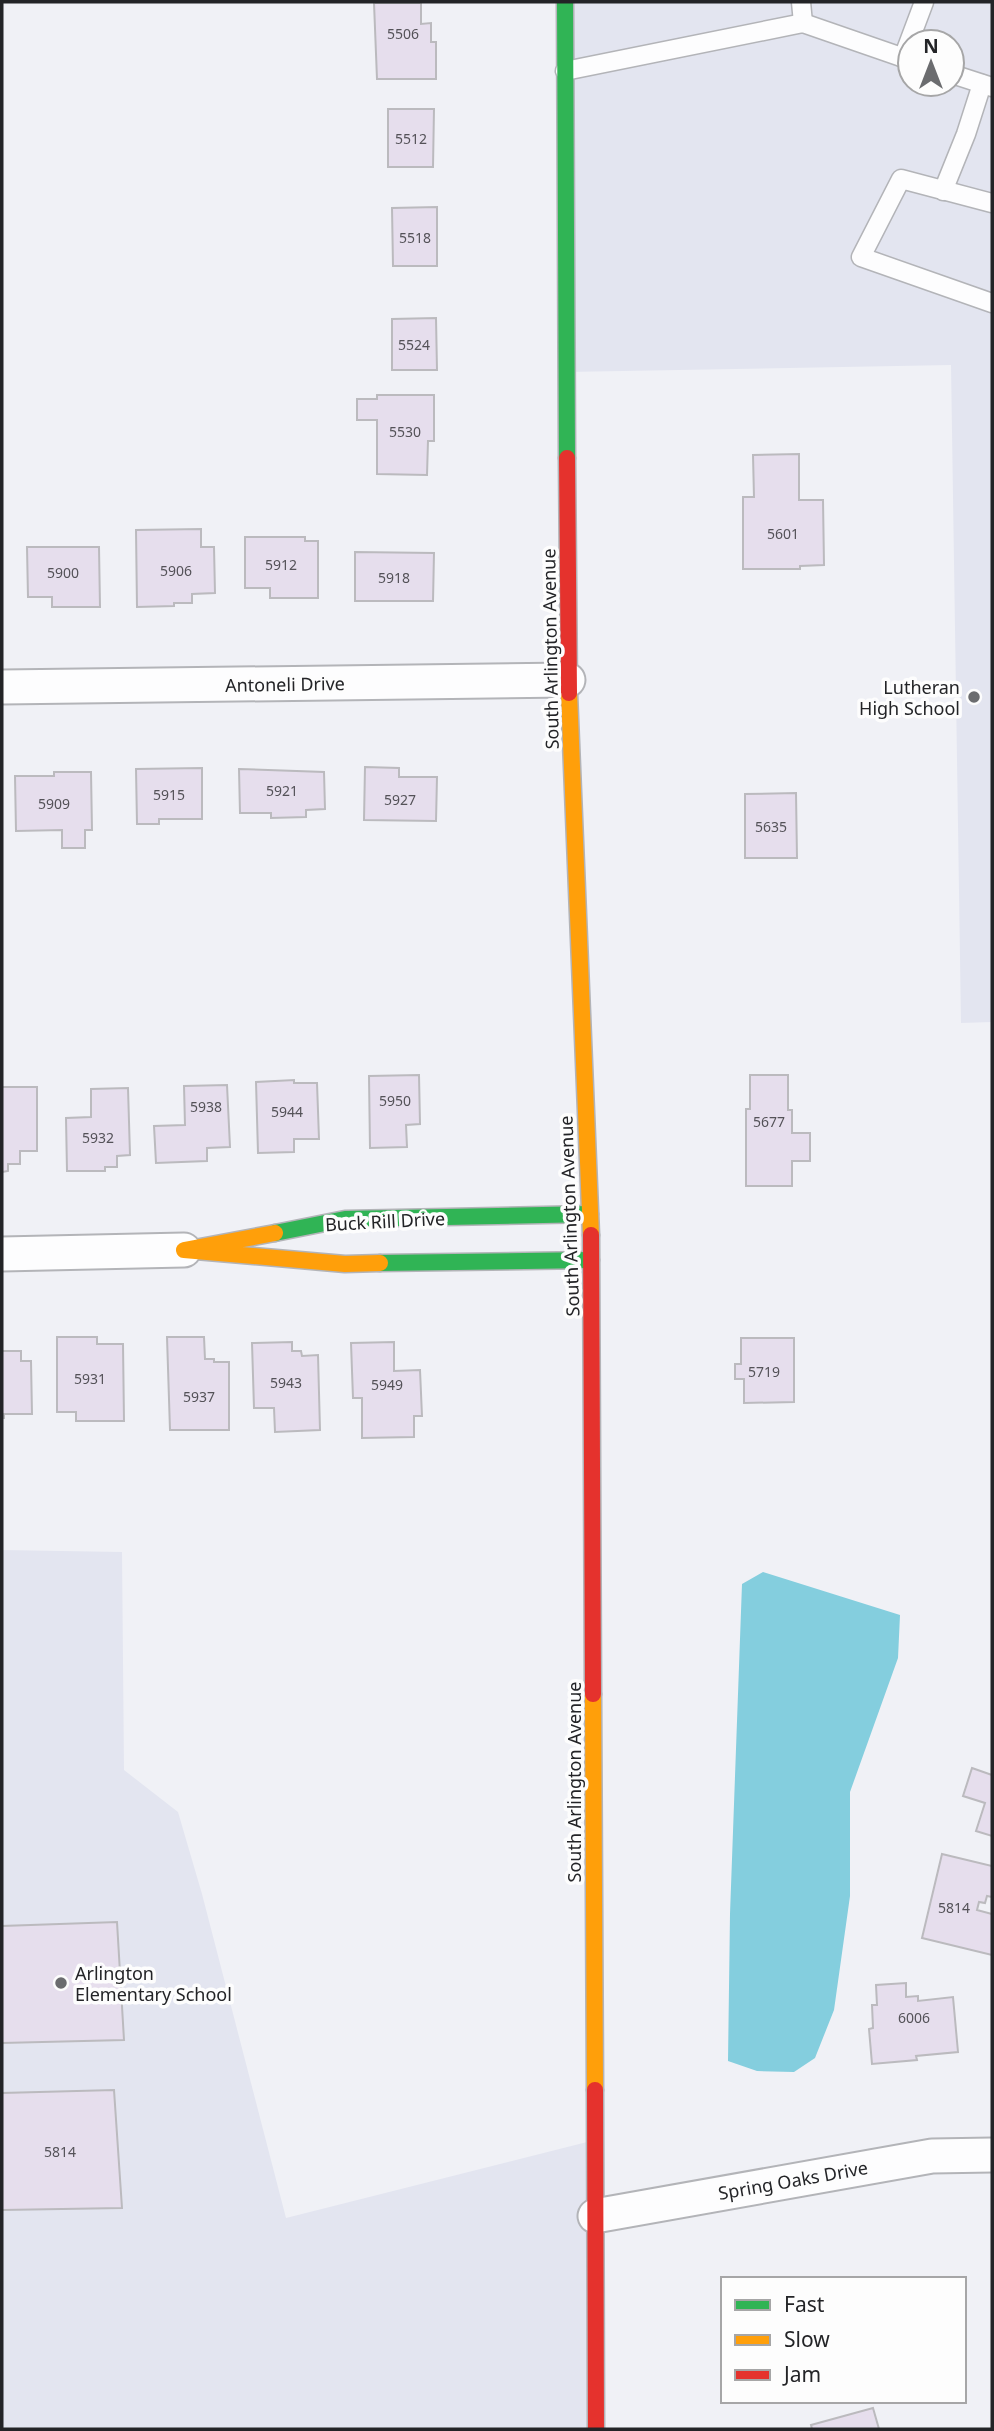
<svg xmlns="http://www.w3.org/2000/svg" width="994" height="2431" font-family="'Noto Sans',sans-serif">
  <rect width="100%" height="100%" fill="#f0f1f6"/>
  <g fill="#e3e5f0" fill-rule="evenodd">
    <path d="M565,2H992V1022L961,1023L951,365L566,372ZM910,42H952V84H910Z"/>
    <polygon points="2,1550 122,1552 124,1770 178,1812 202,1894 286,2218 595,2140 596,2429 2,2429"/>
  </g>
  <polygon fill="#84cede" points="763,1572 900,1615 898,1658 850,1792 850,1896 834,2010 815,2058 794,2072 757,2071 728,2061 730,1914 742,1584"/>
  <g fill="#e6deed" stroke="#bbbabe" stroke-width="2">
    <polygon points="374,3 421,3 421,24 431,23 431,42 436,42 436,79 377,79"/>
    <polygon points="388,109 434,109 433,167 388,167"/>
    <polygon points="437,207 437,266 393,266 392,208"/>
    <polygon points="436,318 437,370 392,370 392,319"/>
    <polygon points="377,395 434,395 434,441 428,441 427,475 377,474 377,420 357,420 357,399 377,399"/>
    <polygon points="799,454 799,500 823,500 824,565 800,566 800,569 743,569 743,497 754,497 753,455"/>
    <polygon points="201,529 201,547 214,547 215,593 192,594 192,603 174,603 174,606 137,607 136,530"/>
    <polygon points="245,537 305,537 305,541 318,541 318,598 270,598 270,588 245,588"/>
    <polygon points="27,547 99,547 100,607 52,607 52,597 28,597"/>
    <polygon points="355,552 434,553 433,601 355,601"/>
    <polygon points="365,767 399,768 399,777 437,777 436,821 364,820"/>
    <polygon points="202,768 202,819 159,819 159,824 137,824 136,769"/>
    <polygon points="239,769 324,772 325,809 306,810 306,817 271,818 271,813 240,813"/>
    <polygon points="54,772 91,772 92,830 85,830 85,848 62,848 62,830 16,831 15,776 54,776"/>
    <polygon points="796,793 797,858 745,858 745,794"/>
    <polygon points="419,1075 420,1124 406,1125 407,1147 370,1148 369,1076"/>
    <polygon points="750,1075 788,1075 788,1110 792,1110 792,1133 810,1133 810,1161 792,1161 792,1186 746,1186 746,1109 750,1109"/>
    <polygon points="294,1080 294,1083 317,1083 319,1139 294,1139 294,1152 258,1153 256,1082"/>
    <polygon points="227,1085 230,1147 207,1148 207,1161 156,1163 154,1126 185,1125 184,1086"/>
    <polygon points="2,1087 37,1087 37,1151 20,1151 20,1164 8,1164 8,1171 2,1172"/>
    <polygon points="128,1088 130,1155 117,1156 117,1167 105,1167 105,1171 67,1171 66,1118 91,1117 91,1089"/>
    <polygon points="2,1336 2,1351 21,1351 21,1361 31,1361 32,1414 4,1414 4,1418 2,1418"/>
    <polygon points="57,1337 97,1337 97,1344 123,1344 124,1421 76,1421 76,1412 57,1412"/>
    <polygon points="167,1337 204,1337 205,1359 214,1359 214,1362 229,1362 229,1430 170,1430"/>
    <polygon points="741,1338 794,1338 794,1402 744,1403 744,1379 735,1379 735,1364 741,1364"/>
    <polygon points="292,1342 292,1351 301,1351 302,1356 318,1355 320,1430 275,1432 274,1408 254,1408 252,1343"/>
    <polygon points="394,1342 394,1371 420,1370 422,1416 414,1416 414,1437 362,1438 362,1398 353,1398 351,1343"/>
    <polygon points="972,1768 992,1775 992,1836 976,1831 985,1803 963,1796"/>
    <polygon points="942,1854 992,1866 992,1897 987,1896 985,1903 979,1902 977,1910 992,1914 992,1955 922,1938"/>
    <polygon points="117,1922 124,2040 2,2043 2,1926"/>
    <polygon points="906,1983 906,1997 918,1996 918,2001 953,1997 958,2052 916,2056 917,2060 872,2064 869,2029 873,2028 872,2005 877,2005 876,1985"/>
    <polygon points="114,2090 122,2208 2,2210 2,2093"/>
    <polygon points="873,2408 879,2429 812,2429 811,2425"/>
  </g>
  <g fill="none" stroke-linecap="round" stroke-linejoin="round">
    <defs>
      <g id="lane">
        <polyline points="801,2 803,23"/>
        <polyline points="903,58 924,2"/>
        <polyline points="565,71 803,23 910,60"/>
        <polyline points="952,74 992,87"/>
        <polyline points="943,191 966,134 982,84"/>
        <polyline points="992,203 901,179 861,257 992,303"/>
      </g>
      <g id="street">
        <polyline points="2,687 568,680"/>
        <polyline points="2,1254 184,1250"/>
        <polyline points="595,2216 932,2156 992,2155"/>
      </g>
      <g id="fast">
        <polyline points="565,2 567,458"/>
        <polyline points="275,1233 345,1219 590,1214"/>
        <polyline points="380,1263 591,1260"/>
      </g>
      <g id="slow">
        <polyline points="569,693 591,1235"/>
        <polyline points="275,1233 184,1250 345,1264 380,1263"/>
        <polyline points="593,1694 595,2090"/>
      </g>
      <g id="jam">
        <polyline points="567,458 569,693"/>
        <polyline points="591,1235 593,1694"/>
        <polyline points="595,2090 596,2429"/>
      </g>
    </defs>
    <use href="#lane" stroke="#b3b4b8" stroke-width="21"/>
    <use href="#street" stroke="#b3b4b8" stroke-width="37"/>
    <use href="#fast" stroke="#b3b4b8" stroke-width="19"/>
    <use href="#slow" stroke="#b3b4b8" stroke-width="19"/>
    <use href="#jam" stroke="#b3b4b8" stroke-width="19"/>
    <use href="#lane" stroke="#fdfdfe" stroke-width="18"/>
    <use href="#street" stroke="#fdfdfe" stroke-width="33"/>
    <use href="#fast" stroke="#30b455" stroke-width="16"/>
    <use href="#slow" stroke="#ff9f0a" stroke-width="16"/>
    <use href="#jam" stroke="#e5322d" stroke-width="16"/>
  </g>
  <g fill="#6b6c6f" stroke="#fdfdfd" stroke-width="2.5">
    <circle cx="974" cy="697" r="7"/>
    <circle cx="61" cy="1983" r="7"/>
  </g>
  <g text-anchor="middle" dominant-baseline="central" stroke-width="7" stroke-linejoin="round" paint-order="stroke">
    <g font-size="14" fill="#545258">
      <text x="403" y="33">5506</text>
      <text x="411" y="138">5512</text>
      <text x="415" y="237">5518</text>
      <text x="414" y="344">5524</text>
      <text x="405" y="431">5530</text>
      <text x="783" y="533">5601</text>
      <text x="281" y="564">5912</text>
      <text x="176" y="570">5906</text>
      <text x="63" y="572">5900</text>
      <text x="394" y="577">5918</text>
      <text x="282" y="790">5921</text>
      <text x="169" y="794">5915</text>
      <text x="400" y="799">5927</text>
      <text x="54" y="803">5909</text>
      <text x="771" y="826">5635</text>
      <text x="395" y="1100">5950</text>
      <text x="206" y="1106">5938</text>
      <text x="287" y="1111">5944</text>
      <text x="769" y="1121">5677</text>
      <text x="98" y="1137">5932</text>
      <text x="764" y="1371">5719</text>
      <text x="90" y="1378">5931</text>
      <text x="286" y="1382">5943</text>
      <text x="387" y="1384">5949</text>
      <text x="199" y="1396">5937</text>
      <text x="954" y="1907">5814</text>
      <text x="914" y="2017">6006</text>
      <text x="60" y="2151">5814</text>
    </g>
    <g font-size="18" fill="#232427" stroke="#fdfdfd">
      <text transform="translate(550 649) rotate(-91)">South Arlington Avenue</text>
      <text transform="translate(285 684) rotate(-1)">Antoneli Drive</text>
      <text transform="translate(569 1216) rotate(-92)">South Arlington Avenue</text>
      <text transform="translate(385 1221) rotate(-3)">Buck Rill Drive</text>
      <text transform="translate(574 1782) rotate(-90)">South Arlington Avenue</text>
      <text transform="translate(793 2180) rotate(-10)">Spring Oaks Drive</text>
    </g>
    <g font-size="18" fill="#232427" stroke="#fdfdfd" text-anchor="end">
      <text x="960" y="687">Lutheran<tspan x="960" dy="21">High School</tspan></text>
      <text x="75" y="1973" text-anchor="start">Arlington<tspan x="75" dy="21">Elementary School</tspan></text>
    </g>
  </g>
  <rect width="994" height="2431" fill="none" stroke="#232427" stroke-width="7"/>
  <rect x="721" y="2277" width="245" height="126" fill="#fdfdfd" stroke="#a6a6a7" stroke-width="2"/>
  <rect x="735" y="2300" width="35" height="10" fill="#30b455" stroke="#a6a6a7" stroke-width="2"/>
  <text x="784" y="2312" font-size="21" fill="#232427">Fast</text>
  <rect x="735" y="2335" width="35" height="10" fill="#ff9f0a" stroke="#a6a6a7" stroke-width="2"/>
  <text x="784" y="2347" font-size="21" fill="#232427">Slow</text>
  <rect x="735" y="2370" width="35" height="10" fill="#e5322d" stroke="#a6a6a7" stroke-width="2"/>
  <text x="784" y="2382" font-size="21" fill="#232427">Jam</text>
  <g transform="translate(931 63)"><circle r="33" fill="#fdfdfd" stroke="#a6a6a7" stroke-width="2"/>
  <path d="M0-5L12 26L0 18L-12 26Z" fill="#6b6c6f"/>
  <text y="-10" font-size="19" font-weight="bold" text-anchor="middle" fill="#232427">N</text>
  </g>
</svg>
